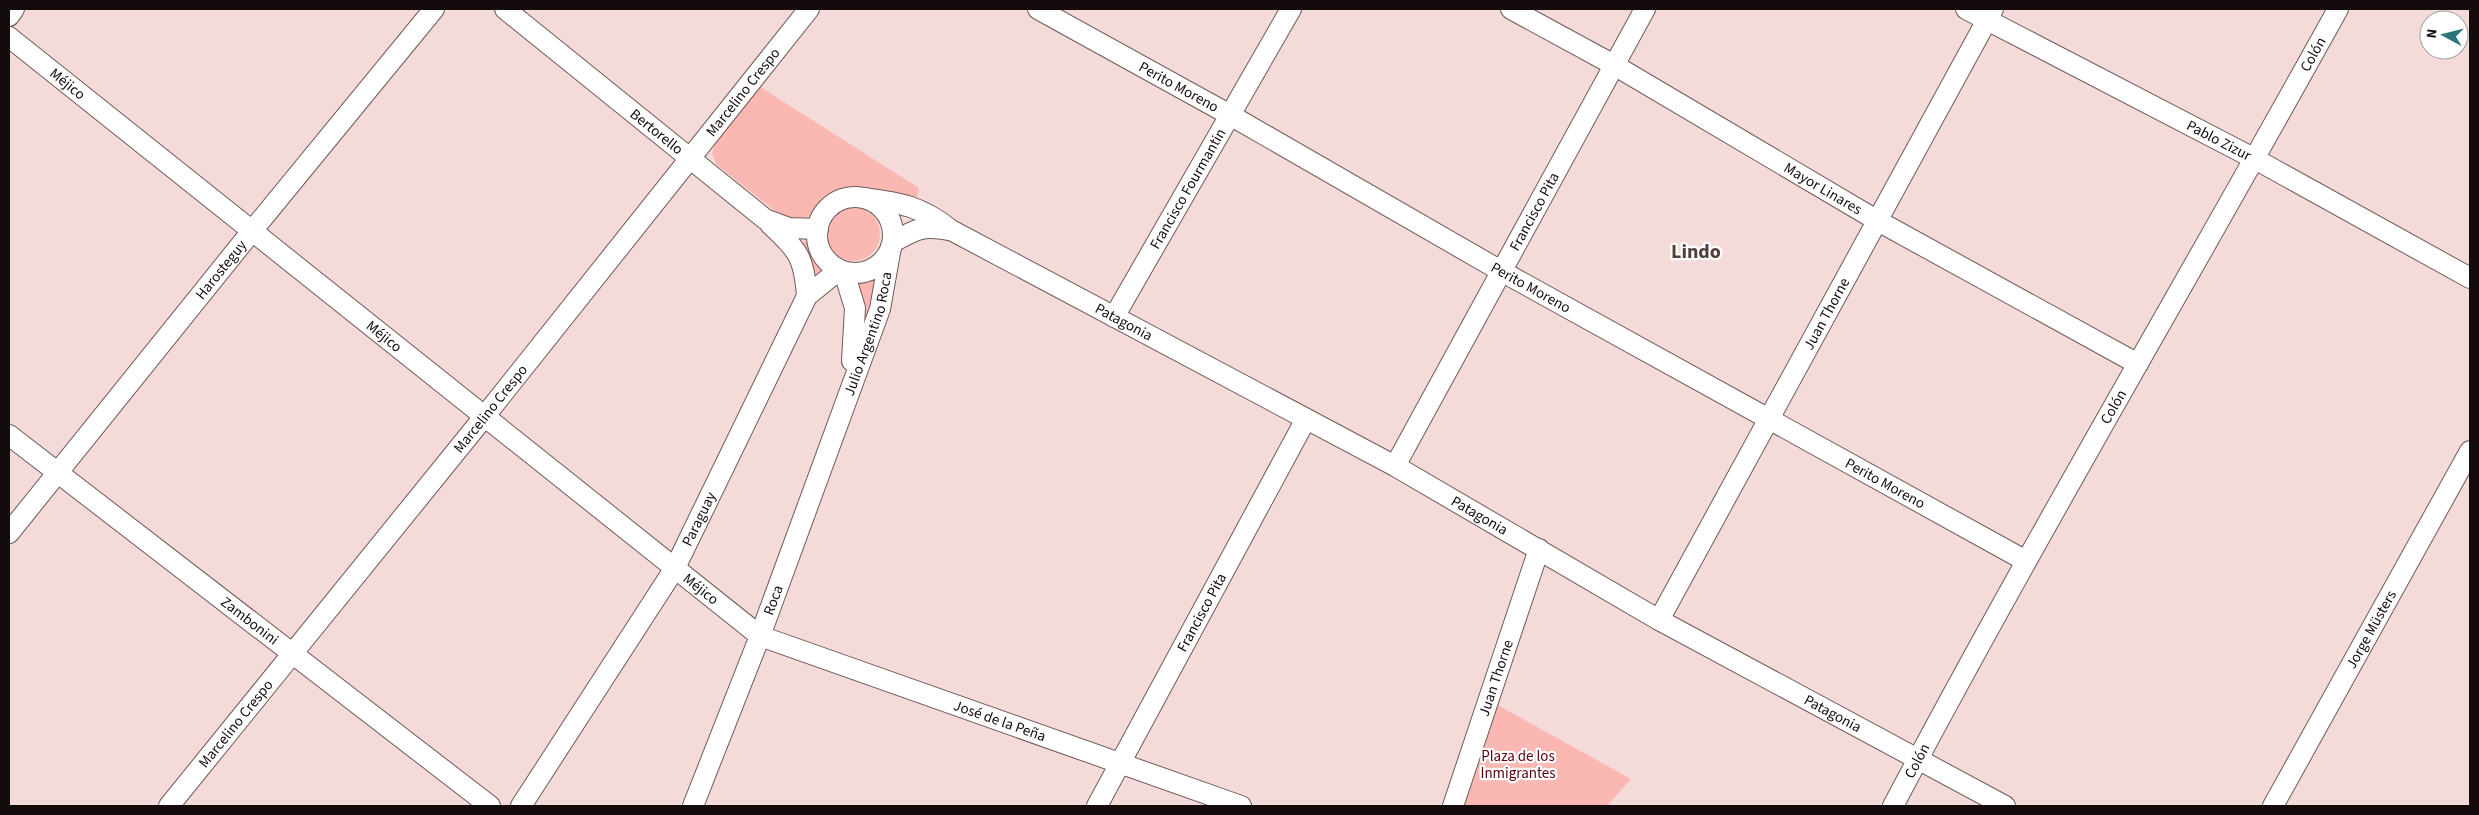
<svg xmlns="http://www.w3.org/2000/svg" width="2479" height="815" font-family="'Source Sans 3',sans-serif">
  <rect width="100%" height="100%" fill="#f4dbd9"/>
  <g fill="#fbb8b3">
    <path d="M759,86L919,188L917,199C881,195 836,178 815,217L786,218L778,213L717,165L712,154L715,143Z"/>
    <circle cx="853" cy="234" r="27"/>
    <polygon points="812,236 818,257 827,271 812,283 800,245"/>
    <polygon points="885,265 861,345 852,278 871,276"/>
    <polygon points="1494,703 1631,779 1607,806 1458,806"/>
  </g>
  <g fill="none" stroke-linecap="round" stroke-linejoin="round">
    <defs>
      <g id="minor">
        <path id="s1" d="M505,9L765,219L789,228L818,229"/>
        <path id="s2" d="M1038,9L1230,115L1501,271L2026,561"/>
        <path id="s3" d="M1511,9L1614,65L1878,221L2138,364"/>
        <path id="s4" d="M1966,9L2255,159L2470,278"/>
        <polyline points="9,16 14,9"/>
        <path id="s5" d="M9,37L760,636L1241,806"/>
        <circle cx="855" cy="235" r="38"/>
        <path id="s6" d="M864,198C901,203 921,206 951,230L1395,466L1659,620L2005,806"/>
        <path d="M770,224C798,251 804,256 807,296"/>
        <path d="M893,242C916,229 923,225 949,230"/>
        <polyline points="844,272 855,308 852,361"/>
        <path id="s7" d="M1114,317L1291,9"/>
        <path id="s8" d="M9,435L490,806"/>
        <path id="s9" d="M1395,466L1645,9"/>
        <path id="s10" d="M9,533L252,231L434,9"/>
        <path id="s11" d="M1659,620L1993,9"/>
        <path id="s12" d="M169,806L484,417L809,9"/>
        <path id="s13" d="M521,806L675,568L807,296L839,270"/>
        <path id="s14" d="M693,806L760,636L880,309L891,247"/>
        <path id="s15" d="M1097,806L1306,419"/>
        <path id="s16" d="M1453,806L1539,549"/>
        <path id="s17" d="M1893,806C2035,537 2191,275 2338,9"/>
        <path id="s18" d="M2273,806L2470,451"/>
      </g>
    </defs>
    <use href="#minor" stroke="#6f5a58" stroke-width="22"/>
    <use href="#minor" stroke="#fff" stroke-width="20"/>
  </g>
  <g text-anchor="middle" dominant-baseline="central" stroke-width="4.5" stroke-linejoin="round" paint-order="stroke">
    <g font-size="15" fill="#140c0c" stroke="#fff">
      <text stroke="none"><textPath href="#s17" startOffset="861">Colón</textPath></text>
      <text stroke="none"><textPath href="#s5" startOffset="75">Méjico</textPath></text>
      <text stroke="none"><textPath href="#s2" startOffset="161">Perito Moreno</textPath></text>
      <text stroke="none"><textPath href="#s12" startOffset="916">Marcelino Crespo</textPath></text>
      <text stroke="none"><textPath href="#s1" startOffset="195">Bertorello</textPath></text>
      <text stroke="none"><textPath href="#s4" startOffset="285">Pablo Zizur</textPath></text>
      <text stroke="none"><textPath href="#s7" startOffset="148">Francisco Fourmantin</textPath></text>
      <text stroke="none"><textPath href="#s3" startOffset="360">Mayor Linares</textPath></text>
      <text stroke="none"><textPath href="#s9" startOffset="290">Francisco Pita</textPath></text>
      <text stroke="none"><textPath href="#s10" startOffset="338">Harosteguy</textPath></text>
      <text stroke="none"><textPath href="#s2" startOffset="566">Perito Moreno</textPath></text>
      <text stroke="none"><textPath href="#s11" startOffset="349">Juan Thorne</textPath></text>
      <text stroke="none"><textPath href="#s14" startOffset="504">Julio Argentino Roca</textPath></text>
      <text stroke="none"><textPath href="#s6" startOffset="290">Patagonia</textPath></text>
      <text stroke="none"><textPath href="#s5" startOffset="480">Méjico</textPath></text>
      <text stroke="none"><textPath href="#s17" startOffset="456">Colón</textPath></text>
      <text stroke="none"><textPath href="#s12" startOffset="511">Marcelino Crespo</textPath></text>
      <text stroke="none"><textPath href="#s2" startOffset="971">Perito Moreno</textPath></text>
      <text stroke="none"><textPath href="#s6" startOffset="695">Patagonia</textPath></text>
      <text stroke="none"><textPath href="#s13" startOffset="338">Paraguay</textPath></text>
      <text stroke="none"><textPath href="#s5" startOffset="885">Méjico</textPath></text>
      <text stroke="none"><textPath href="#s14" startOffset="221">Roca</textPath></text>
      <text stroke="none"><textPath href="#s15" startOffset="220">Francisco Pita</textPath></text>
      <text stroke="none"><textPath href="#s8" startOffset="304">Zambonini</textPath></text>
      <text stroke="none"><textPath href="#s18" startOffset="202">Jorge Müsters</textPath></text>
      <text stroke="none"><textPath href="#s16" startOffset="135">Juan Thorne</textPath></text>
      <text stroke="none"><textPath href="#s6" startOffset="1100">Patagonia</textPath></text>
      <text stroke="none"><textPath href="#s5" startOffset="1215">José de la Peña</textPath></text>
      <text stroke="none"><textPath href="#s12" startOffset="106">Marcelino Crespo</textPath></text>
      <text stroke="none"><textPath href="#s17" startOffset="51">Colón</textPath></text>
    </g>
    <g font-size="15" fill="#5d000b" stroke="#fff">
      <text x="1518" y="756">Plaza de los<tspan x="1518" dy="17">Inmigrantes</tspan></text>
    </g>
    <g font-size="20" font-weight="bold" fill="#533f3e" stroke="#fff">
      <text x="1696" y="252">Lindo</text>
    </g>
  </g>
  <rect width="2479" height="815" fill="none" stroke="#140c0c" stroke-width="20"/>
  <g transform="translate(2444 35) rotate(277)"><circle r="24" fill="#ffffff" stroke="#a19e9e"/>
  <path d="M0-4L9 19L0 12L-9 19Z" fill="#2b747b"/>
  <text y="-8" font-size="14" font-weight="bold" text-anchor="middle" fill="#140c0c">N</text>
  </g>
</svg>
